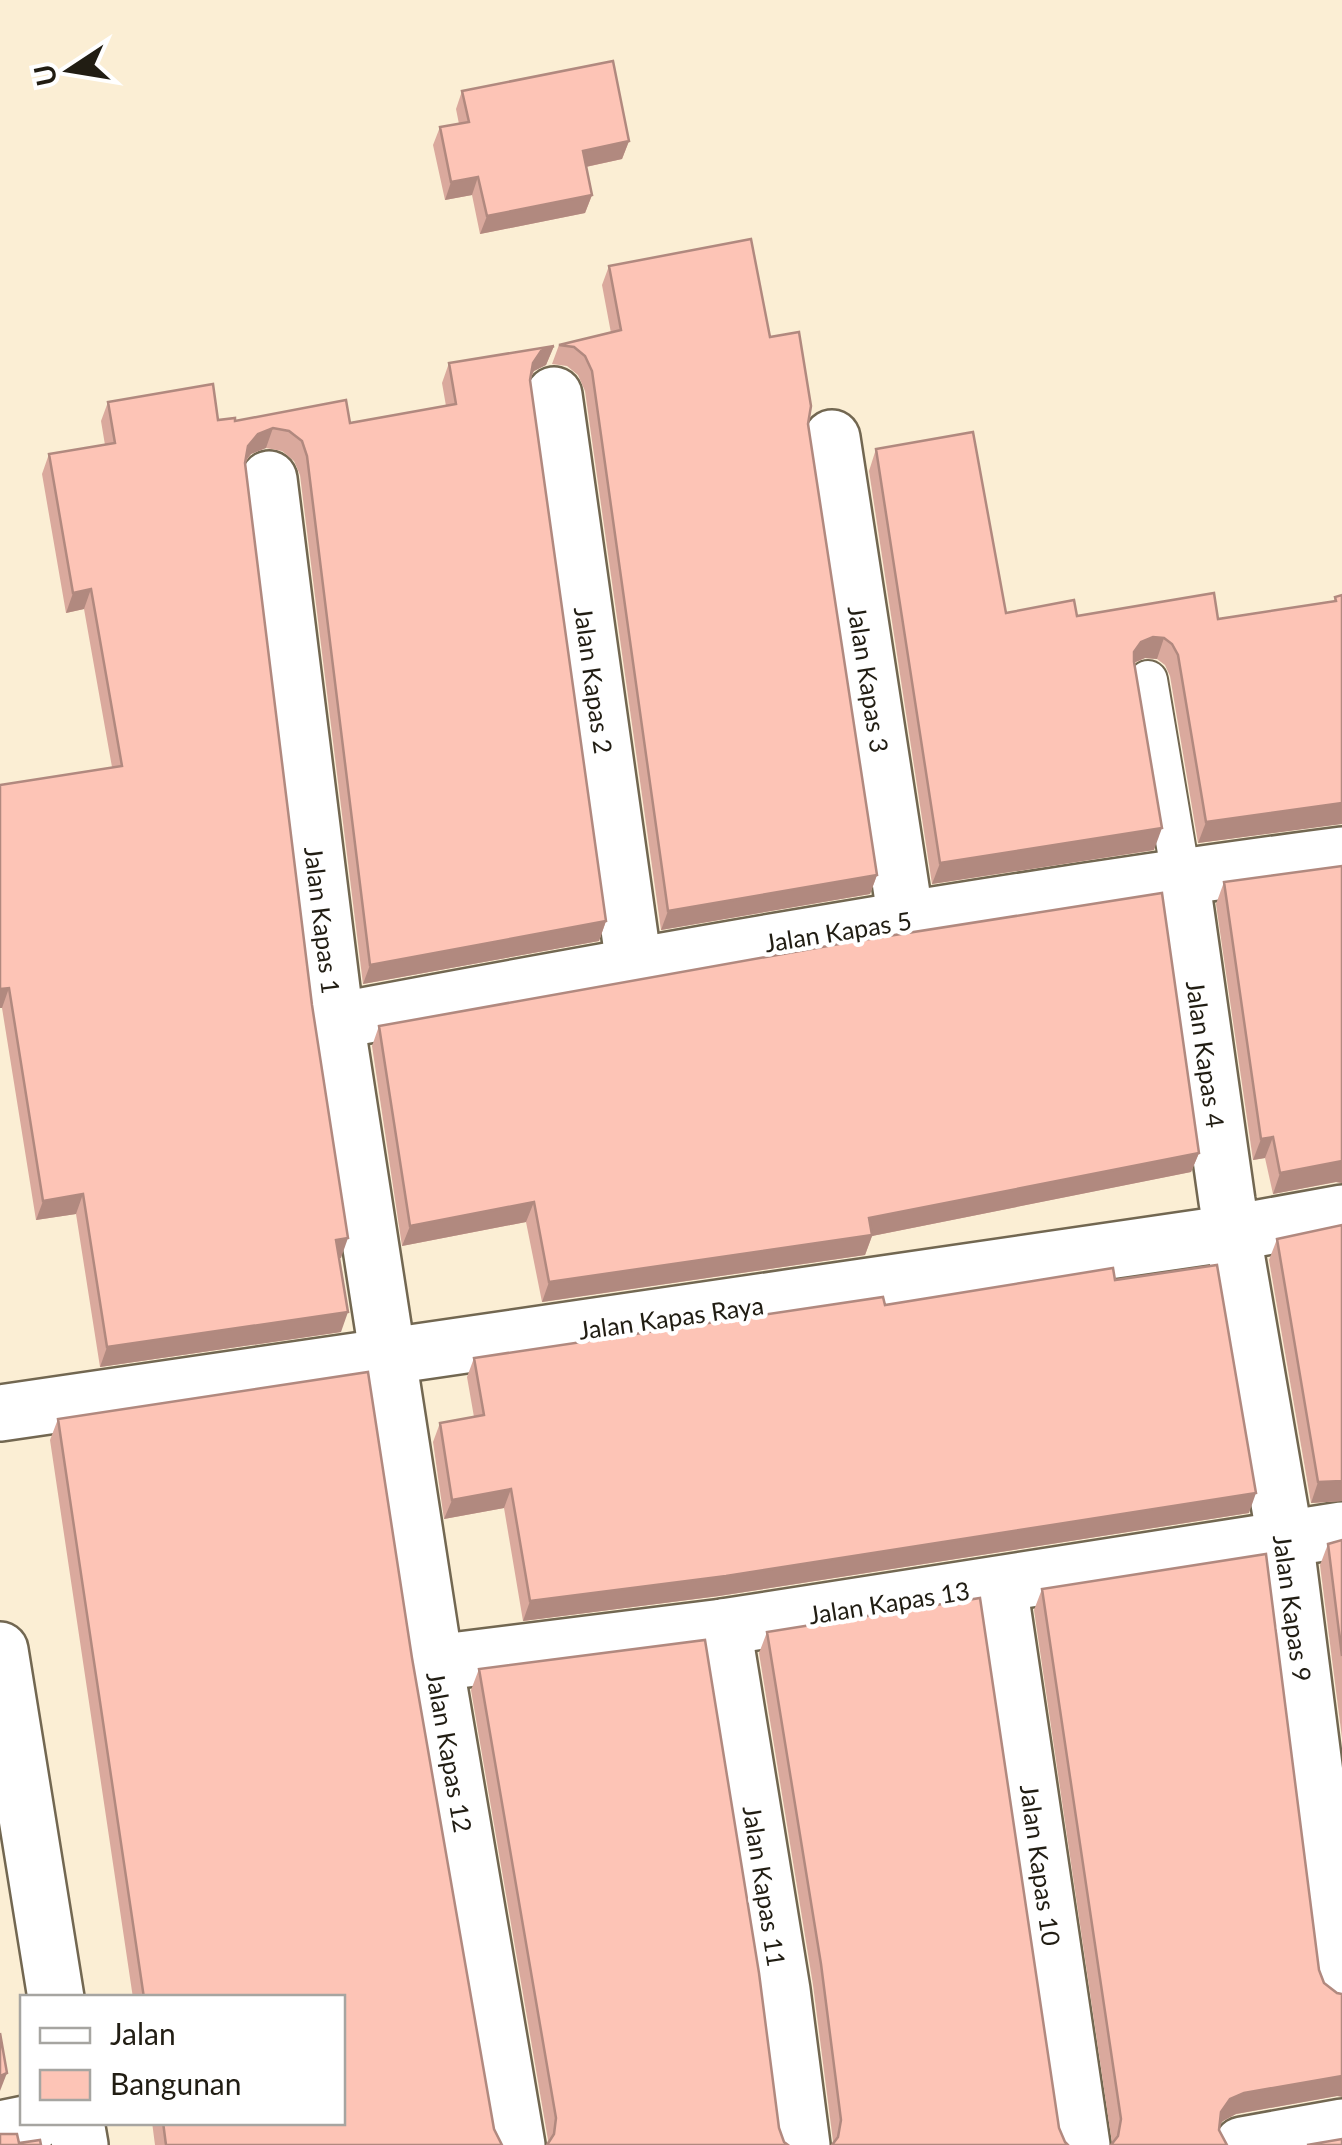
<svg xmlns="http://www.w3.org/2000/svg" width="1342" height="2145" font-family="Lato,sans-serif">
  <rect width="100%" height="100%" fill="#fbeed4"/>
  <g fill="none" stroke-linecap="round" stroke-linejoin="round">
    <defs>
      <polyline id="service" points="1148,680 1181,876"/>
      <g id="minor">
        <polyline points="554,395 634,965"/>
        <polyline points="832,438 906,920"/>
        <polyline points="269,479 336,1021 435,1663 517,2145"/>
        <polyline points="1181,876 1227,1201 1285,1538 1342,1986"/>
        <path d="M336,1021C670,958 1005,899 1342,855"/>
        <polyline points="0,1413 1232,1233 1342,1213"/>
        <polyline points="999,1585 1082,2145"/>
        <polyline points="723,1627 782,1990 802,2145"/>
        <polyline points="0,1650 56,1998"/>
        <polyline points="435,1663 723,1627 1342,1530"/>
        <polyline points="76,2122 80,2145"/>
        <polyline points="0,2129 35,2122"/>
        <polyline points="1242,2145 1342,2127"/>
      </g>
    </defs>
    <use href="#service" stroke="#726751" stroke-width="42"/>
    <use href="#minor" stroke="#726751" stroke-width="60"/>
    <use href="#service" stroke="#fff" stroke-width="38"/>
    <use href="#minor" stroke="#fff" stroke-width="55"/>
  </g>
  <g fill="#daa99d">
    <polygon points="462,91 629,141 622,159 586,167 592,195 585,213 480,234 472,195 445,200 433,145 440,127 459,124 456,109"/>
    <polygon points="609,266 770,337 808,424 877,875 870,894 661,930 585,391 578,375 567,366 552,364 559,345 611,333 602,285"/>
    <polygon points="554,346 546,365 534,371 530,380 606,921 599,941 363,984 300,475 294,461 282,451 266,448 251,454 245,463 341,1258 339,1258 341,1332 100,1367 76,1214 36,1220 2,1008 0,1008 0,785 112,767 84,609 66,613 42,474 49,454 105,445 101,421 108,402 218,420 350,423 446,406 442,383 449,363"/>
    <polygon points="876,449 1006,613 1218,619 1334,601 1335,597 1339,824 1198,843 1170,676 1165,665 1157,659 1145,658 1134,663 1154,850 932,884 869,471"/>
    <polygon points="1342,866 1342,1183 1336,1182 1273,1194 1265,1158 1253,1160 1216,904 1224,882"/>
    <polygon points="379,1026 1199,1153 1191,1172 872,1236 865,1255 542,1302 526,1222 402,1246 372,1046"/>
    <polygon points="1277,1239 1342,1501 1311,1503 1269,1260"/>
    <polygon points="1115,1280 1249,1513 719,1596 523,1621 504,1508 444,1519 433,1442 440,1423 474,1417 467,1377 474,1358 885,1305"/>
    <polygon points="58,1419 412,1658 494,2129 502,2145 155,2145 152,2122 342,2122 342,1998 133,1998 50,1440"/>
    <polygon points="1342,1540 1342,1738 1320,1565 1328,1544"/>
    <polygon points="1042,1589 1319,1970 1324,1983 1337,1993 1337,2096 1236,2114 1223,2121 1112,2143 1034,1610"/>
    <polygon points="767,1632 1059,2128 1065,2142 832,2145 833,2141 813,1985 759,1653"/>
    <polygon points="479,1669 779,2128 784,2142 547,2145 548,2140 471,1690"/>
  </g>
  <g fill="#b1897f">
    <polygon points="629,141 622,159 576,169 583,151"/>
    <polygon points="478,177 472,195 445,200 451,182"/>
    <polygon points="592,195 585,213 480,234 487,216"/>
    <polygon points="554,346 546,365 534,371 526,382 533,363 541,351"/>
    <polygon points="273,428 266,448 251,454 241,466 248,446 258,434"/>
    <polygon points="91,589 84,609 66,613 73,593"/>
    <polygon points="1153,637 1164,638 1157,659 1145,658 1133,663 1134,652 1141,642"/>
    <polygon points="1342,803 1342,824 1198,843 1206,822"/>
    <polygon points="1162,828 1154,850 932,884 940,863"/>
    <polygon points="877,875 870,894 661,930 668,911"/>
    <polygon points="606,921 599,941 363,984 370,965"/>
    <polygon points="9,988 2,1008 0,1008 0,989"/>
    <polygon points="1273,1137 1265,1158 1253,1160 1261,1139"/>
    <polygon points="1199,1153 1191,1172 872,1236 865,1255 542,1302 549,1282"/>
    <polygon points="1342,1161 1342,1183 1336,1182 1273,1194 1280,1173"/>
    <polygon points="83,1194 76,1214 36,1220 43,1201"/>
    <polygon points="534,1202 526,1222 402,1246 410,1226"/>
    <polygon points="348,1238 341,1258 329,1260 336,1240"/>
    <polygon points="348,1312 341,1332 100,1367 107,1347"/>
    <polygon points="1342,1481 1342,1501 1311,1503 1318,1482"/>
    <polygon points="511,1489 504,1508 444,1519 452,1500"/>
    <polygon points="1256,1493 1249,1513 719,1596 523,1621 530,1601"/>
    <polygon points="7,2073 0,2091 0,2076"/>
    <polygon points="1342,2076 1342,2097 1337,2096 1236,2114 1223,2121 1213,2134 1221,2112 1230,2099 1244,2093"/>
  </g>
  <g fill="#fdc4b6" stroke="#b1897f" stroke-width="2.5">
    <polygon points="613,61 629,141 583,151 592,195 487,216 478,177 451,182 440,127 469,122 462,91"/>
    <polygon points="751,239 770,337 799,332 811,406 808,424 877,875 668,911 592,371 585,356 574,347 559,345 621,330 609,266"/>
    <polygon points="554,346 541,351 533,363 530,380 606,921 370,965 307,456 302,441 289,431 273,428 258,434 248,446 245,463 312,1005 348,1238 336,1240 348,1312 107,1347 83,1194 43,1201 9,988 0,989 0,785 122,766 91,589 73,593 49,454 115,443 108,402 213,384 218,420 235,418 235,421 346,400 350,423 456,404 449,363"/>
    <polygon points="973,432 1006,613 1074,600 1077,616 1214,593 1218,619 1336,601 1335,597 1342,595 1342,803 1206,822 1178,655 1172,644 1164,638 1153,637 1141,642 1134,652 1134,662 1162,828 940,863 876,449"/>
    <polygon points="1342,866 1342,1161 1280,1173 1273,1137 1261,1139 1224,882"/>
    <polygon points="1162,893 1199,1153 869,1218 872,1235 549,1282 534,1202 410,1226 379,1026 850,942"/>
    <polygon points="1342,1225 1342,1481 1318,1482 1277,1239"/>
    <polygon points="1217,1265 1256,1493 726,1576 530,1601 511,1489 452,1500 440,1423 484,1415 474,1358 883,1297 885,1305 1113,1268 1115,1280"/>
    <polygon points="368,1372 412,1658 494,2129 502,2145 166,2145 163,2122 342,2122 342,1998 144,1998 58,1419"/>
    <polygon points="1342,1540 1342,1656 1328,1544"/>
    <polygon points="1266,1554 1319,1970 1324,1983 1337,1993 1342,1994 1342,2076 1244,2093 1230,2099 1221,2112 1219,2130 1227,2145 1111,2145 1118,2136 1121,2119 1042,1589"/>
    <polygon points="980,1598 1059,2128 1065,2142 1068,2145 832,2145 838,2137 841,2120 821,1964 767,1632"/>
    <polygon points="705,1640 759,1973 779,2128 784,2142 788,2145 547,2145 554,2134 556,2118 479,1669"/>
    <polygon points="0,2033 7,2073 0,2076"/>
    <polygon points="0,2134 17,2134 19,2143 40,2140 41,2145 0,2145"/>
    <polygon points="1342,2139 1342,2145 1307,2145"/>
  </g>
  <g text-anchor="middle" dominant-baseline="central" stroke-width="9" stroke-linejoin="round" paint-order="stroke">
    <g font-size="25" fill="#211d13" stroke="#fff">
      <text transform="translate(869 679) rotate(81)">Jalan Kapas 3</text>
      <text transform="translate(594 680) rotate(82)">Jalan Kapas 2</text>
      <text transform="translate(323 920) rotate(83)">Jalan Kapas 1</text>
      <text transform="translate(838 931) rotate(-9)">Jalan Kapas 5</text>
      <text transform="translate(1206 1054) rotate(82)">Jalan Kapas 4</text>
      <text transform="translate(671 1317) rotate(-8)">Jalan Kapas Raya</text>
      <text transform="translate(889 1602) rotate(-9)">Jalan Kapas 13</text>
      <text transform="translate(1293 1608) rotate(82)">Jalan Kapas 9</text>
      <text transform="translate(450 1752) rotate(80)">Jalan Kapas 12</text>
      <text transform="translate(1041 1865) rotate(82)">Jalan Kapas 10</text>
      <text transform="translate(765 1886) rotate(81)">Jalan Kapas 11</text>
    </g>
  </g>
  <rect x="20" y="1995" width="325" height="130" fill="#ffffff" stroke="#a6a5a1" stroke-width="2.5"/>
  <rect x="40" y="2028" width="50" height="15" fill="#ffffff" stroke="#a6a5a1" stroke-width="2.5"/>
  <text x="110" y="2045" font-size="30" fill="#211d13">Jalan</text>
  <rect x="40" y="2070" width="50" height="30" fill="#fdc4b6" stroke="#a6a5a1" stroke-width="2.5"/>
  <text x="110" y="2095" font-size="30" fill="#211d13">Bangunan</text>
  <g transform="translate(70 70) rotate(258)" stroke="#ffffff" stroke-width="8" paint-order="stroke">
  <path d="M0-8L18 38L0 25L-18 38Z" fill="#211d13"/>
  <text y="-15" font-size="28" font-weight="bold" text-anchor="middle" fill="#211d13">U</text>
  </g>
</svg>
